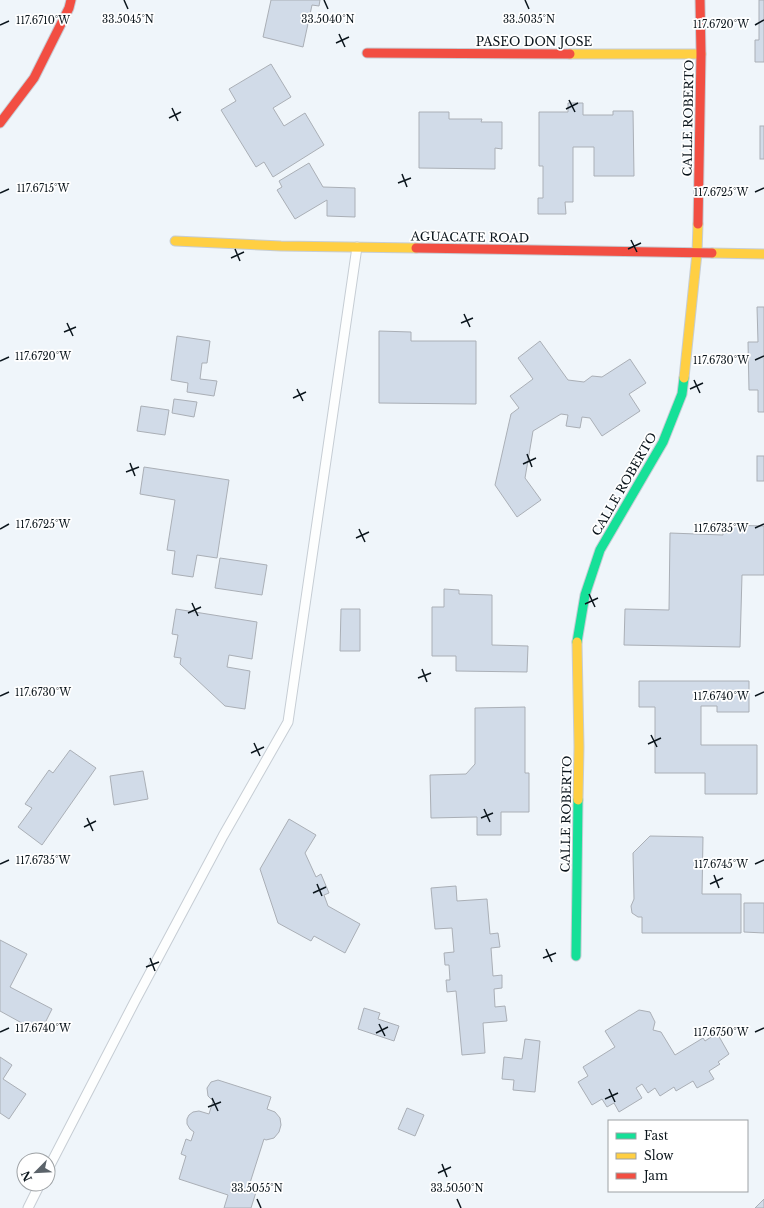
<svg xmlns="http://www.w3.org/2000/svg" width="764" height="1208" font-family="'Libre Baskerville',serif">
  <rect width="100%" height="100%" fill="#eff5fa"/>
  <g fill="#d1dbe8" stroke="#aaafb6">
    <polygon points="271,0 320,0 319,6 312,5 303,47 263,37"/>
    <polygon points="759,0 764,0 764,62 755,62 755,40 759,40"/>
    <polygon points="271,64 291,97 273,108 284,126 305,113 324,145 273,177 264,162 256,167 221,110 236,101 229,89"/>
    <polygon points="568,103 583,103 583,115 613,115 613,111 633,111 634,176 594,176 594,147 573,147 573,202 565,202 566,214 538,214 538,198 543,198 543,166 539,166 539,112 568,112"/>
    <polygon points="419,112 449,112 449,119 482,119 481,122 502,122 502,149 495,148 495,169 419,168"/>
    <rect x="760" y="126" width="4" height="33"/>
    <polygon points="309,163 323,187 355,188 355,217 327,216 327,200 295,219 277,190 282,187 279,181"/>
    <polygon points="757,307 764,307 764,412 758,412 758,390 749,390 748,342 758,342"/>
    <polygon points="379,331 411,332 411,341 476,341 476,404 379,403"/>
    <polygon points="177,336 210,341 207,363 202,363 200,379 217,381 214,396 187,392 188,383 171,380"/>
    <polygon points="540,341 568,380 584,382 592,376 602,377 630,359 646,383 629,394 640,411 602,436 590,418 582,417 580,428 566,426 568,415 561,414 533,431 525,478 541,500 517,517 495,485 511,414 519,408 510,396 533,379 518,358"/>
    <polygon points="174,399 197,402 194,417 172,413"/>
    <polygon points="141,406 169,410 165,435 137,431"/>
    <rect x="757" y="456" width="7" height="25"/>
    <polygon points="144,467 229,480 217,558 197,555 193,577 172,574 175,551 167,550 175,500 140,494"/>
    <polygon points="723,525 764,526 764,575 742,575 740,647 624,645 625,609 669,610 670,533 723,535"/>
    <polygon points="220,558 267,565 262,595 215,588"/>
    <polygon points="444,589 459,590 459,594 492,595 492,645 528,646 527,672 456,671 456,656 432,656 432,607 444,607"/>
    <polygon points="176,609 257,622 252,659 229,655 227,667 250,671 245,709 225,706 180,664 181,658 174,657 178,635 172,634"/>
    <polygon points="341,609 360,609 360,651 340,651"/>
    <polygon points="639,681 749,681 749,712 717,712 717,706 701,706 701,745 757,745 757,794 705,794 705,773 655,773 655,707 639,707"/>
    <polygon points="525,707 525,773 529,773 529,812 501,812 501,835 477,835 477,817 431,818 430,775 466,774 475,764 475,708"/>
    <polygon points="70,750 96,768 42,845 18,827 32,808 25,804 49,770 53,773"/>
    <polygon points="143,771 148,799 114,805 110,776"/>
    <polygon points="289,819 316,835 305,853 316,877 321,874 329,893 324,895 328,906 360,924 345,953 314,936 311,941 278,923 260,869"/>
    <polygon points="650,836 703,837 702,894 741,894 741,933 642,933 642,917 638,917 632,913 631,906 634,899 633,853"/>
    <polygon points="456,886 457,901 487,899 490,934 498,933 500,947 491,948 493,976 502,975 502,988 494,989 495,1007 505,1006 507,1021 483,1023 485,1053 462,1055 456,991 447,992 446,980 450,980 449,965 445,965 444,953 454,952 452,928 435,929 431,888"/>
    <polygon points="744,903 764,903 764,933 744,932"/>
    <polygon points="0,940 27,954 10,987 52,1009 40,1033 0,1011"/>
    <polygon points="364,1008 380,1013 378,1019 399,1026 394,1041 358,1029"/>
    <polygon points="639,1010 650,1012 655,1022 653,1030 661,1032 675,1055 703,1038 705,1041 717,1033 729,1054 718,1062 720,1064 709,1071 714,1079 697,1088 693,1081 676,1091 674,1087 660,1096 655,1088 648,1093 642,1084 636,1088 642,1098 619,1112 614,1103 607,1107 602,1099 592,1105 578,1082 588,1076 583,1067 615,1047 605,1031"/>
    <polygon points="525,1039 540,1041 535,1092 513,1090 514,1080 502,1079 504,1057 522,1059"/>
    <polygon points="0,1057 12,1065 3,1079 26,1094 9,1119 0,1113"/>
    <polygon points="218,1080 271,1097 267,1109 275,1112 280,1118 281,1125 279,1132 274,1138 266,1140 264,1139 249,1186 257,1189 251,1208 224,1208 228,1195 179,1179 186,1156 181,1154 186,1139 191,1141 194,1132 190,1129 187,1124 187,1119 189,1115 193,1112 199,1111 209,1114 213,1101 208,1096 207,1088 211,1082"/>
    <polygon points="407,1108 424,1115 415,1136 398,1129"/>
    <polygon points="764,1199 764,1208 755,1208"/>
  </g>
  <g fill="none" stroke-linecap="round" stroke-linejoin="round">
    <defs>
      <g id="lane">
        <polyline points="48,1169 135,1001 223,836 288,722 357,247"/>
        <polyline points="28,1208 40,1184"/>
      </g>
      <g id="fast">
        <polyline points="577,642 585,595 600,550 663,442 682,394 684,378"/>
        <polyline points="576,956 578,800"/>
      </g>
      <g id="slow">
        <polyline points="570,54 701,54"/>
        <polyline points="175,241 281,246 416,248"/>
        <polyline points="712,253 764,254"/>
        <polyline points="684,378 697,253 698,224"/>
        <polyline points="577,642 579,747 578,800"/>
      </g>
      <g id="jam">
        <polyline points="367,53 570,54"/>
        <polyline points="0,123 34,78 69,8 71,0"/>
        <polyline points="698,224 701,54 700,0"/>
        <polyline points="416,248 712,253"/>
      </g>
    </defs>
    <use href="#lane" stroke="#c6cdd4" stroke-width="11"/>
    <use href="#fast" stroke="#c6cdd4" stroke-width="11"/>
    <use href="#slow" stroke="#c6cdd4" stroke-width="11"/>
    <use href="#jam" stroke="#c6cdd4" stroke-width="11"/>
    <use href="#lane" stroke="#fdfefe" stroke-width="9"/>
    <use href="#fast" stroke="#16e098" stroke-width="9"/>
    <use href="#slow" stroke="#ffcf43" stroke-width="9"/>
    <use href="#jam" stroke="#f24e42" stroke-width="9"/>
  </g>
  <path fill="none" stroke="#0b151c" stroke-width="1.5" d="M124,0L128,9M324,0L328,9M525,0L529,9M0,25L9,21M755,25L764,20M339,34L345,47M336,43L349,37M569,100L575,112M172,108L178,121M566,109L578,103M169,118L181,112M402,174L407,187M398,183L411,178M755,192L764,188M0,193L9,189M631,240L637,252M235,249L240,261M628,249L641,243M231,258L244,252M464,314L470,327M67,323L73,336M461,323L473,318M64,332L76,327M755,360L764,356M0,361L9,357M694,380L700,393M297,389L303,401M690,389L703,383M293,398L306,392M527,454L532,467M130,463L135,476M523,464L536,458M126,472L139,467M755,528L764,524M0,529L9,524M359,529L365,542M356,538L369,532M589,594L595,607M192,603L198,616M585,604L598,598M188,613L201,607M422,669L427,682M418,678L431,673M0,696L9,692M755,696L764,692M651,735L657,747M254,743L260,756M648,744L661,738M251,753L264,747M484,809L490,822M87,818L93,831M481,818L493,813M84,827L96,821M0,864L9,860M755,864L764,860M714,875L719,888M317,884L322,896M710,884L723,878M313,893L326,887M546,949L552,962M150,958L155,971M543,958L556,953M146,967L159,962M379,1024L385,1036M0,1032L9,1028M755,1032L764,1028M376,1033L388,1027M609,1089L615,1102M212,1098L218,1111M605,1099L618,1093M208,1107L221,1102M442,1164L447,1177M438,1173L451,1167M257,1199L261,1208M457,1199L461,1208"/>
  <g text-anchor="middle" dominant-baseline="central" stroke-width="3.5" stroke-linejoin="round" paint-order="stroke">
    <g font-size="12" fill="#0b151c" stroke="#fff">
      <text x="534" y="41">PASEO DON JOSE</text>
      <text transform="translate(688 118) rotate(-89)">CALLE ROBERTO</text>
      <text transform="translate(470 237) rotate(1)">AGUACATE ROAD</text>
      <text transform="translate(624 484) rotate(-60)">CALLE ROBERTO</text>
      <text transform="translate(566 814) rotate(-89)">CALLE ROBERTO</text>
    </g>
  </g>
  <g font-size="10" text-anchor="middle" fill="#0b151c" stroke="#fff" stroke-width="3.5" stroke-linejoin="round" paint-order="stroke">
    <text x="529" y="23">33.5035°N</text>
    <text x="128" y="23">33.5045°N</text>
    <text x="328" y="23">33.5040°N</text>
    <text x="43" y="24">117.6710°W</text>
    <text x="721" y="28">117.6720°W</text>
    <text x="43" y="192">117.6715°W</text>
    <text x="721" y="196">117.6725°W</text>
    <text x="43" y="360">117.6720°W</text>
    <text x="721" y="364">117.6730°W</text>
    <text x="43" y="528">117.6725°W</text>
    <text x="721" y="532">117.6735°W</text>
    <text x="43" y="696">117.6730°W</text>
    <text x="721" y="700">117.6740°W</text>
    <text x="43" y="864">117.6735°W</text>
    <text x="721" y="868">117.6745°W</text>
    <text x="43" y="1032">117.6740°W</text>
    <text x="721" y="1036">117.6750°W</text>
    <text x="257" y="1192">33.5055°N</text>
    <text x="457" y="1192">33.5050°N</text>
  </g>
  <rect x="608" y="1120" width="140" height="72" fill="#ffffff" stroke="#9da1a4"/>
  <rect x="616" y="1133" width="20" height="6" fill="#16e098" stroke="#9da1a4"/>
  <text x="644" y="1140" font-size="12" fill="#0b151c">Fast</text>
  <rect x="616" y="1153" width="20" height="6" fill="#ffcf43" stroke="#9da1a4"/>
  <text x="644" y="1160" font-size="12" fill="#0b151c">Slow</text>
  <rect x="616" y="1173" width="20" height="6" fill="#f24e42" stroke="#9da1a4"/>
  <text x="644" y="1180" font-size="12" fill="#0b151c">Jam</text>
  <g transform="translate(36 1172) rotate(246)"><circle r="19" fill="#ffffff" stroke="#9da1a4"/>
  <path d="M0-3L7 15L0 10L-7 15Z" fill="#5b636a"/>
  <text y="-6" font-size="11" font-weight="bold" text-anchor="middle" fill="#0b151c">N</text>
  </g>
</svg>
